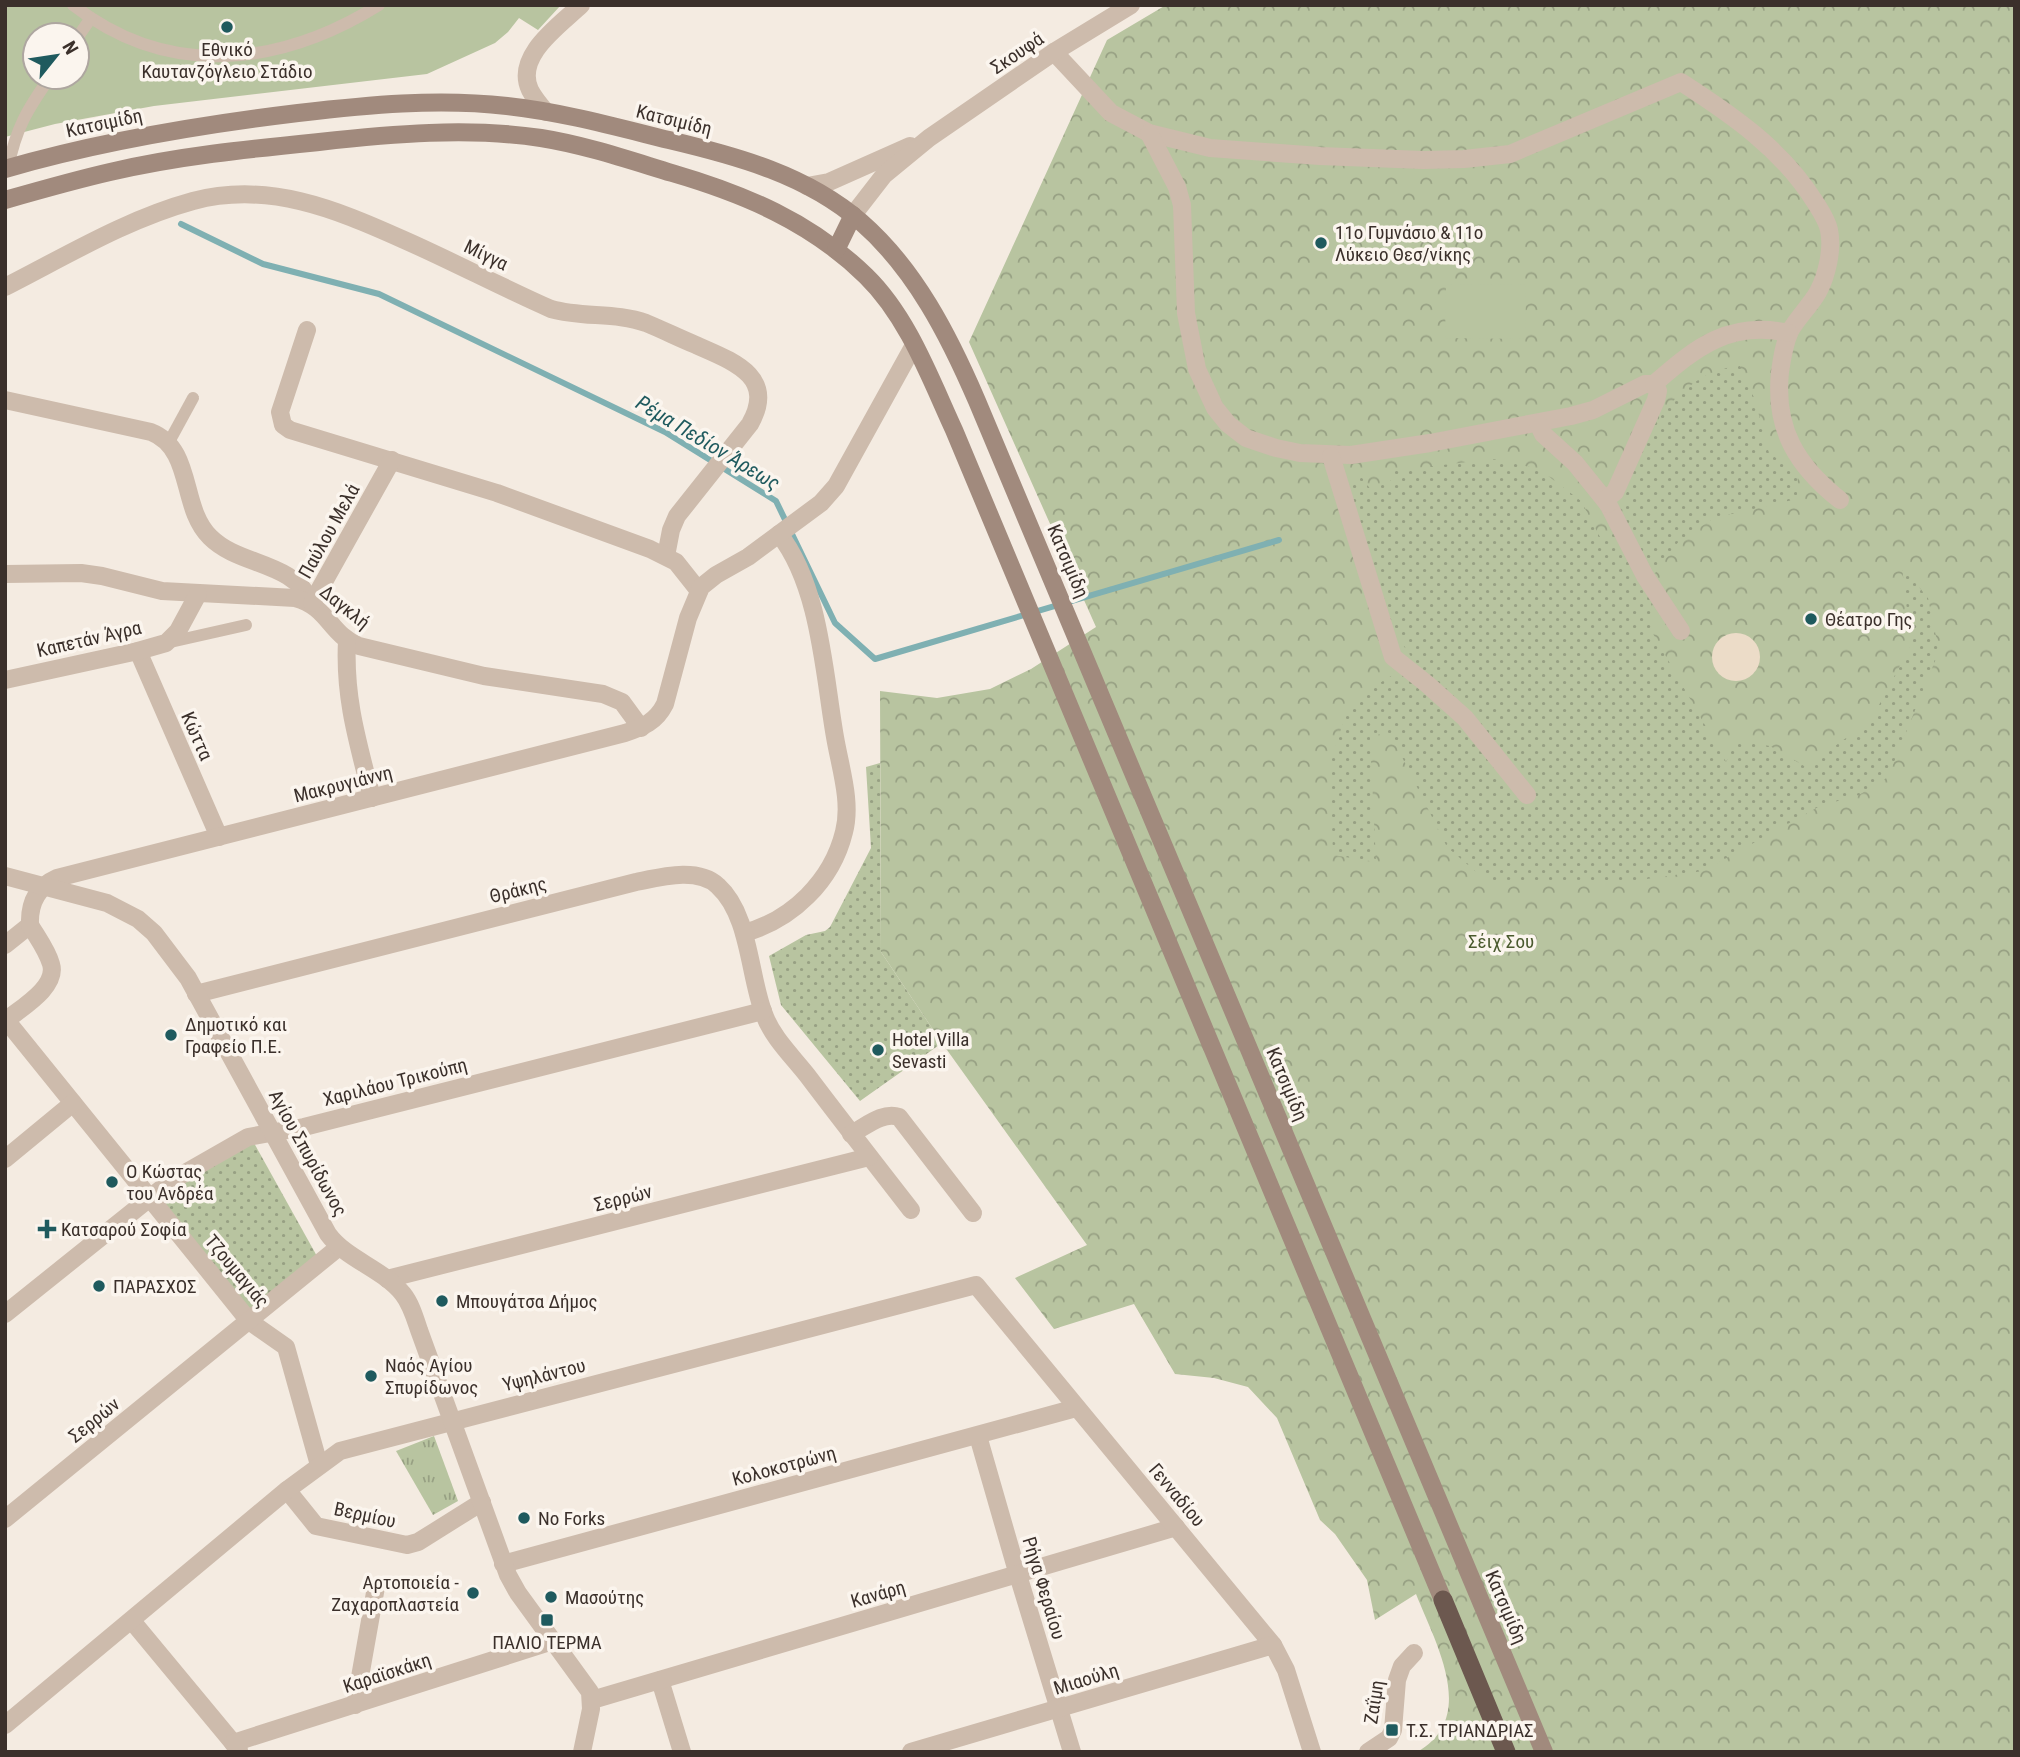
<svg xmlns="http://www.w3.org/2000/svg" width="2020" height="1757" font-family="'Roboto Condensed',sans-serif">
  <defs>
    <pattern id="grass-tufts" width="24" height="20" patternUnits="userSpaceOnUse" patternTransform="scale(1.75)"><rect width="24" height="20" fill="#b8c4a0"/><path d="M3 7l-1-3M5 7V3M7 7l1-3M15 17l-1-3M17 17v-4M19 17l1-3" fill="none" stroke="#97a083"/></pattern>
    <pattern id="forest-crowns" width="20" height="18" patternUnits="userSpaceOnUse" patternTransform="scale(1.75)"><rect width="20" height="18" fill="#b8c4a0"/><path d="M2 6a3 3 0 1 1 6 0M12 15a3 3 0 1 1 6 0" fill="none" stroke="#97a083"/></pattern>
    <pattern id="park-dots" width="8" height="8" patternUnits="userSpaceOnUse" patternTransform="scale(1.75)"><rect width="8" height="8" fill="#b8c4a0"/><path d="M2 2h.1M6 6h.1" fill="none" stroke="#97a083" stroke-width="1.8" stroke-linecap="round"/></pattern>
  </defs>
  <rect width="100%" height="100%" fill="#f4ebe1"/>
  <polygon fill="url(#grass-tufts)" points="434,1436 458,1501 433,1515 396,1451"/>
  <path fill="url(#forest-crowns)" d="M1166,5H2015V1752H1417C1479,1718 1435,1642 1416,1594L1375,1620L1367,1580L1335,1534L1320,1520L1277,1418L1248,1387L1214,1378L1175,1374L1134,1304L1054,1329L1015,1278L1087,1245L942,1043L881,952L880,691L937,698L990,689L1031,669L1096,627L969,342L1107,40Z"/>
  <g fill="url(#park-dots)">
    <path d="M1739,364L1755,400L1769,453L1798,473L1797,499L1714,518L1679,541L1650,580L1652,632L1726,762L1736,741L1770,746L1806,767L1871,720L1911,645L1902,567L1928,598L1939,651L1888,777L1859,795L1820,806L1703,871L1618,883L1488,882L1447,847L1397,747L1384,733L1370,737L1376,862L1333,855L1330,764L1347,710L1373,687L1401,670L1419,668L1394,632L1348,486L1354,475H1360L1371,490L1394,479L1391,471L1493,459L1539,469L1581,501L1601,539L1619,529C1628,472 1650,408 1703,377C1714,371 1728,368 1739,364Z"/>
    <polygon points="880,763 881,952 942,1043 860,1101 781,1005 769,956 806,935 825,931 830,927 871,848 866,767"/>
    <polygon points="254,1143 318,1258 248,1315 156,1198"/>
  </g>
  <g fill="#b8c4a0" fill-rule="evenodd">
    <path d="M5,5H561L538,30L519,18L508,32L495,43L427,74L154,106L55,124L5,137ZM35,35H77V77H35Z"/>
    <polygon points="1446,284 1526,285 1525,339 1445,338"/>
  </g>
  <circle fill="#ecdcc8" cx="1736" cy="657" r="24"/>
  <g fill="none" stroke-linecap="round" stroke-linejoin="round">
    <polyline stroke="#7fb0b2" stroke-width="6" points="181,224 263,264 379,294 665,432 776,501 835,623 875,659 1279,540"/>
    <g stroke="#cdbbac" stroke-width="12">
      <path d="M73,5C169,80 281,66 379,5"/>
      <polyline points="77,38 91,18"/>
      <path d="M8,168C16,128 27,110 50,77"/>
      <polyline points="169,442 193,398"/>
      <polyline points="166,643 246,625"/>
    </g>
    <g stroke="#cdbbac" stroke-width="18">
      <polyline points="1608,504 1645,576 1681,631"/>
      <polyline points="149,1197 249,1321 286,1347 319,1465"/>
      <polyline points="660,1680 682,1752"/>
      <polyline points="355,1705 376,1587"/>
    </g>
    <g stroke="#cdbbac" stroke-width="18">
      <path d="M1054,52L1111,113L1149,133L1210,148L1320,156L1423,160L1464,159L1510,154L1681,82C1732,115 1782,149 1815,202C1820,210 1827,220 1829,230C1833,249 1827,275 1818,292C1810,306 1798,317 1790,331C1784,344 1782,358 1780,372C1774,429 1797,466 1840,500"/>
      <polyline points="1149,133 1177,187 1182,205 1186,313 1197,369 1215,408 1228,424 1246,438 1276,448 1300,453 1351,455 1430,443 1571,416 1593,410 1645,384 1654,384"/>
      <path d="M5,287C66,256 127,219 193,201C268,181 335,209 402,239C452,261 501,287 551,309C582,318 616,312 646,323C663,330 679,338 696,345C732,361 777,376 750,424L677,516L671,530L666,556"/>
      <polyline points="307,330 280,412 283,425 290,430 497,493 650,549 676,562 699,591"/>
      <path d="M5,400L151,432C194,449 180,508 210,537C240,567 292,560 312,603"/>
      <polyline points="1538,423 1543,434 1575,463 1608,504"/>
      <polyline points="1331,456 1393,657 1427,684 1465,718 1527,795"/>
      <path d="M1608,504L1607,498L1615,492L1656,400L1658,391L1654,384C1696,347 1730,320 1789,333"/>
      <path d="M5,574L81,573L102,576L162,591L295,598C329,607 329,634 359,646L484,676L603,694L622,702L641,728"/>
      <polyline points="312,603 392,460"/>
      <path d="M347,641C344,698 358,743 372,798"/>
      <polyline points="138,651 219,837"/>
      <polyline points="5,680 138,651 166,643 178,631 198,594"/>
      <path d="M744,933C792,920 832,881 844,832C852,802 840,767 835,737C824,674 820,586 779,534"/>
      <path d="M5,945L30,925C29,903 37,887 57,878L625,733C643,727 656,722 665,704L688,618L701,587L716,575L748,557L821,503L836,486L914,345"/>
      <path d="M196,994L636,882C661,877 698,867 718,886C750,915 749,976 764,1014C772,1037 792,1056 807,1075C841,1120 876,1165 911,1210"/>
      <polyline points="6,1020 149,1197"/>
      <path d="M5,1021C21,1008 58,987 51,964C47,950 37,937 30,925"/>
      <path d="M851,1134C865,1127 883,1111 899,1117L973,1213"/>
      <polyline points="5,1159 73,1103"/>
      <polyline points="387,1279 869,1157"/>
      <polyline points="5,1314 171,1181 248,1137 304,1127 763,1011"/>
      <polyline points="978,1436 1018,1575 1072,1752"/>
      <polyline points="287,1490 316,1526 407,1545 418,1542 482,1502"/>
      <polyline points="5,1519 339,1247"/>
      <polyline points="503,1564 1076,1408"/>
      <polyline points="132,1621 239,1750"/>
      <polyline points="592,1700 1176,1527"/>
      <polyline points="5,1725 287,1490 340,1451 976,1285 1273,1645"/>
      <polyline points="233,1743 553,1641"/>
    </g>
    <g stroke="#cdbbac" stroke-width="18">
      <path d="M546,112C540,105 534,98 530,90C514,56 560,25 581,5"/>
      <polyline points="807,186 829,182 910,146"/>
      <polyline points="853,215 884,175 929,138 1054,52 1131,5"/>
      <path d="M5,876L107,903L138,919L154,933L188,978L328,1234C347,1260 382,1268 403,1294C411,1304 415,1318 419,1330L508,1575L518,1593L590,1692L591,1709L582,1752"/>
      <polyline points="911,1752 1273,1645 1286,1670 1312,1752"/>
      <polyline points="1368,1752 1389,1738 1393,1730 1397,1680 1402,1666 1414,1653"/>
    </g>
    <g stroke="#a18a7d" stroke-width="18">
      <path d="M5,169C101,141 199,125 298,113C367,105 437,98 507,106C562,112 616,127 669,140C737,156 807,175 861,222C915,269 949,336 977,401L1544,1752"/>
      <path d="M5,200C40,190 75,180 110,172C178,156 249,149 319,142C390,134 469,127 541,138C585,145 629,160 672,173C744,194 811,222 866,276C908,317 930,378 954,430L1443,1600"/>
      <polyline points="836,250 853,215"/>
    </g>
    <polyline stroke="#6c584f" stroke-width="19" points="1443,1600 1506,1752"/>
  </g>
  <g fill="#1f5a5e" stroke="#fbf5ee" stroke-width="2.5">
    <circle cx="227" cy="27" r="7"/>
    <circle cx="1321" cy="243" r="7"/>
    <circle cx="1811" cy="619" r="7"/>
    <circle cx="171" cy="1035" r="7"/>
    <circle cx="878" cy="1050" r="7"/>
    <circle cx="112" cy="1182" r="7"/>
    <path d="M43.5 1218.5h7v7h7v7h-7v7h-7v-7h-7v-7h7z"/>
    <circle cx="99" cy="1286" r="7"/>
    <circle cx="442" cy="1301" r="7"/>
    <circle cx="371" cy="1376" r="7"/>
    <circle cx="524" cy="1518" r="7"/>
    <circle cx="473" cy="1593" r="7"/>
    <circle cx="551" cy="1597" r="7"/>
    <rect x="540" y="1613" width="14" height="14" rx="3.5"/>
    <rect x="1385" y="1723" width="14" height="14" rx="3.5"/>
  </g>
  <g text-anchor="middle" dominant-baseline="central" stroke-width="7" stroke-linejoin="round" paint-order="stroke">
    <g font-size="19" fill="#3b302b" stroke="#fbf5ee" text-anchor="start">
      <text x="227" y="49" text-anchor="middle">Εθνικό<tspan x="227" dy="22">Καυτανζόγλειο Στάδιο</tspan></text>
      <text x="1335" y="232">11ο Γυμνάσιο &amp; 11ο<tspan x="1335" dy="22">Λύκειο Θεσ/νίκης</tspan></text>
      <text x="1825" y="619">Θέατρο Γης</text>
      <text x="185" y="1024">Δημοτικό και<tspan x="185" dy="22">Γραφείο Π.Ε.</tspan></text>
      <text x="892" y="1039">Hotel Villa<tspan x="892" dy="22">Sevasti</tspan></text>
      <text x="126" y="1171">Ο Κώστας<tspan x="126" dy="22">του Ανδρέα</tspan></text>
      <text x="61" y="1229">Κατσαρού Σοφία</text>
      <text x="113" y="1286">ΠΑΡΑΣΧΟΣ</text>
      <text x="456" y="1301">Μπουγάτσα Δήμος</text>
      <text x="385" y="1365">Ναός Αγίου<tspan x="385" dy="22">Σπυρίδωνος</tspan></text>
      <text x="538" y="1518">No Forks</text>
      <text x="459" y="1582" text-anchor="end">Αρτοποιεία -<tspan x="459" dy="22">Ζαχαροπλαστεία</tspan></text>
      <text x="565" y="1597">Μασούτης</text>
      <text x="547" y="1642" text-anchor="middle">ΠΑΛΙΟ ΤΕΡΜΑ</text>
      <text x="1406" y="1730">Τ.Σ. ΤΡΙΑΝΔΡΙΑΣ</text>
    </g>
    <g font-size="19" fill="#3b302b" stroke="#fbf5ee">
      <text transform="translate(1017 53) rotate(-34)">Σκουφά</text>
      <text transform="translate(674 120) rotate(14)">Κατσιμίδη</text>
      <text transform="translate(104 123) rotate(-12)">Κατσιμίδη</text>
      <text transform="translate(486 255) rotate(26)">Μίγγα</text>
      <text transform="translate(329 531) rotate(-61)">Παύλου Μελά</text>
      <text transform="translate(1068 561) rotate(67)">Κατσιμίδη</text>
      <text transform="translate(345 607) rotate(39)">Δαγκλή</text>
      <text transform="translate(89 639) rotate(-13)">Καπετάν Άγρα</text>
      <text transform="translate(197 736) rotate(66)">Κώττα</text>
      <text transform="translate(343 784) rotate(-14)">Μακρυγιάννη</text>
      <text transform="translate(518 890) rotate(-14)">Θράκης</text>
      <text transform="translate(395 1082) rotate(-14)">Χαριλάου Τρικούπη</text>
      <text transform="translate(1287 1084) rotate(67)">Κατσιμίδη</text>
      <text transform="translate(308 1153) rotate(61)">Αγίου Σπυρίδωνος</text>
      <text transform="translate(623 1198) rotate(-14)">Σερρών</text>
      <text transform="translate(237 1271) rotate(50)">Τζουμαγιάς</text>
      <text transform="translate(544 1375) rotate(-14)">Υψηλάντου</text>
      <text transform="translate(94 1420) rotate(-39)">Σερρών</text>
      <text transform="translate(784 1466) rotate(-15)">Κολοκοτρώνη</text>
      <text transform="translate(1177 1495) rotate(50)">Γενναδίου</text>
      <text transform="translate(365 1515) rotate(12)">Βερμίου</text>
      <text transform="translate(1044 1588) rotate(73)">Ρήγα Φεραίου</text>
      <text transform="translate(878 1594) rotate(-16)">Κανάρη</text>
      <text transform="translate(1506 1607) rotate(67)">Κατσιμίδη</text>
      <text transform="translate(387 1673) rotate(-18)">Καραϊσκάκη</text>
      <text transform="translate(1086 1679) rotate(-17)">Μιαούλη</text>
      <text transform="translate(1374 1702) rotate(-81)">Ζαΐμη</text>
    </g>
    <g font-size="19" fill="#4a5a2e" stroke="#fbf5ee">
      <text x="1501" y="941">Σέιχ Σου</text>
    </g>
    <g font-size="21" font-style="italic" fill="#1f5a5e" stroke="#fbf5ee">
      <text transform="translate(708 443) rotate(31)">Ρέμα Πεδίον Άρεως</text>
    </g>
  </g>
  <rect width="2020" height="1757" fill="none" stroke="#3b302b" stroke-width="14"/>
  <g transform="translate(56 56) rotate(60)"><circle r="33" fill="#fbf5ee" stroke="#aea6a0" stroke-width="2"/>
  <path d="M0-5L12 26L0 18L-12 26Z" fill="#1f5a5e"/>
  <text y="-10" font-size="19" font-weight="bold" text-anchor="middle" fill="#3b302b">N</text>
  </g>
</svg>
